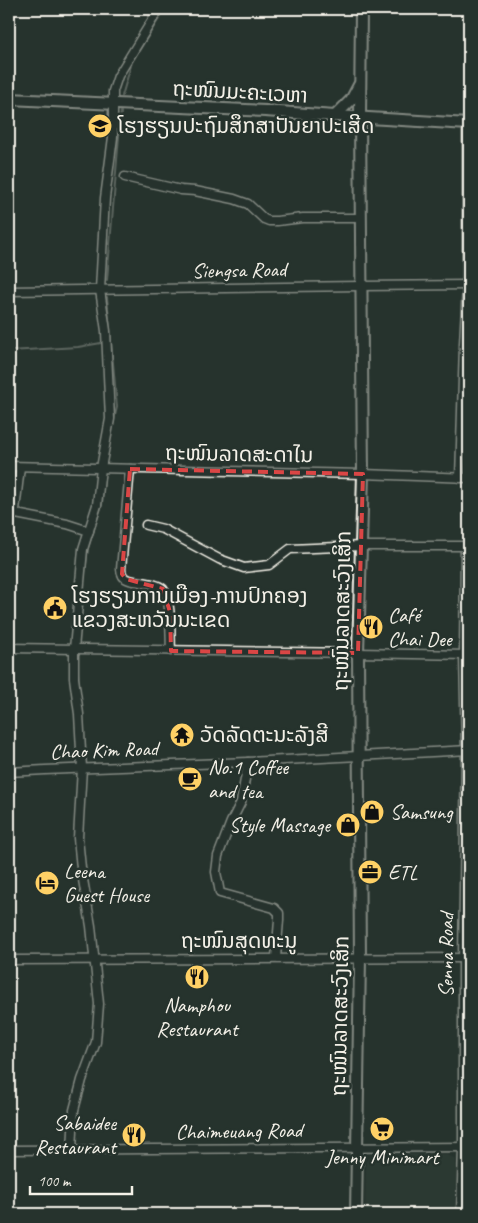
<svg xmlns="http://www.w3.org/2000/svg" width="478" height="1223" font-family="Caveat,'Noto Sans Lao',sans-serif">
  <rect width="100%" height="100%" fill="#26332d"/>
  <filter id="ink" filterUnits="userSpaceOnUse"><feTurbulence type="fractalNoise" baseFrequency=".02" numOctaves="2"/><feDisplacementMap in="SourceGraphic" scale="10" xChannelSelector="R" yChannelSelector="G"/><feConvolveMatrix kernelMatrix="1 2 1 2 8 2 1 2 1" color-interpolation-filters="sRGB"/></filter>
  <g filter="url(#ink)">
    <polygon fill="#333f39" points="373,1154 445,1154 456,1159 456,1214 365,1214 366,1161"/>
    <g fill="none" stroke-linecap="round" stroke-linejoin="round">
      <g stroke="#9fa39b" stroke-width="2">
        <polyline points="122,96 132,62 165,9"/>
        <polyline points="107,280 121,112"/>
        <polyline points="107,297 117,407 110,437"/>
        <polyline points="9,351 78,347 101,343"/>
        <polyline points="83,589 88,548 102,505 104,477"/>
        <polyline points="78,672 79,684"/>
        <polyline points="88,887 91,904"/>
        <polyline points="77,1118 79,1105 89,1071"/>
      </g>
      <defs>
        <g id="minor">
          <polyline points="125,177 181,190 195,191 234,199 248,204 264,219 269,221 277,221 303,218 360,218"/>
          <polyline points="9,291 361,286 469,285"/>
          <polyline points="9,466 363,474 469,478"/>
          <polyline points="20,467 15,510 16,514 67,524 89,531"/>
          <path d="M130,469L121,569C121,571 122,574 123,576C128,584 154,580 163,589C172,599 170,637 171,651"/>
          <polyline points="460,478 464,344 467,286 467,123"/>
          <polyline points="146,525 163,529 219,559 244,568 269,565 290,549 362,546 469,546"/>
          <polyline points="9,648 358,653 467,655"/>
          <polyline points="248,762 241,802 231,822 218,856 216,872 220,893 274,908 279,913 279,920 276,958"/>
          <polyline points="9,772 45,770 248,762 469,750"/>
          <polyline points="9,960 469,958"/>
          <polyline points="9,1150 469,1147"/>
          <polyline points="72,1151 74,1110 82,1080 96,1042 99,1004 91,926 81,868 78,838 82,768 79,714 74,678 74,649 83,549 97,505 101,468 110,419 106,331 100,290 105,198 113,137 113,91 118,76 159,9"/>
          <polyline points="461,1214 463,1147 463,958 466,750 464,655 465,546"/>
        </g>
        <g id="tertiary">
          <polyline points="9,99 265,111 335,116 469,124"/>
          <polyline points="335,116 351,100 359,85"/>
          <polyline points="356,1214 360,958 358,653 363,474 360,117 361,9"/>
        </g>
      </defs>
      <use href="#minor" stroke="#f4f1e8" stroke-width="11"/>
      <use href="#tertiary" stroke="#f4f1e8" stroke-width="14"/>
      <use href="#minor" stroke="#26332d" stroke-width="8"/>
      <use href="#tertiary" stroke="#26332d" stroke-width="10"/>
    </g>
  </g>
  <path d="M0 0H478V1223H0ZM130,469L363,474L358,653L171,651L170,612L163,589L126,579L122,574Z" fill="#26332d" fill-opacity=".55" fill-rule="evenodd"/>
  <path fill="none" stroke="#da4645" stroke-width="4" stroke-dasharray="10 6" stroke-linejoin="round" d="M130,469L363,474L358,653L171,651L170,612L163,589L126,579L122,574Z"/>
  <defs>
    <symbol id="school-disc" viewBox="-11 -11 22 22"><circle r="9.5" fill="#ffd166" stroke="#26332d"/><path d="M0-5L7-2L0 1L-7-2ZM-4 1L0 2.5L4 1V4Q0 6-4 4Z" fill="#111"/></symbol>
    <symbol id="civic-disc" viewBox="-11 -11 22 22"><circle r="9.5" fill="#ffd166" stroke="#26332d"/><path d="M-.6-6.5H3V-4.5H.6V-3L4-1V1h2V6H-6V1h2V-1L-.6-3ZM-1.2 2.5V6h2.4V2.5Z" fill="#111"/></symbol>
    <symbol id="restaurant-disc" viewBox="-11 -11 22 22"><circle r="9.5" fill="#ffd166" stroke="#26332d"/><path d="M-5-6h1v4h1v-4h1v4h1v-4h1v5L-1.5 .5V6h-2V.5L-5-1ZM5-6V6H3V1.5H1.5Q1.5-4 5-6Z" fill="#111"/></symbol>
    <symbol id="temple-disc" viewBox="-11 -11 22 22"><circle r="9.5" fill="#ffd166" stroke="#26332d"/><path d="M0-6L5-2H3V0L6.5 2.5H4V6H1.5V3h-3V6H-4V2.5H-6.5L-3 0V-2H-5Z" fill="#111"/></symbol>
    <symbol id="cafe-disc" viewBox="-11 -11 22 22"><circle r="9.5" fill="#ffd166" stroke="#26332d"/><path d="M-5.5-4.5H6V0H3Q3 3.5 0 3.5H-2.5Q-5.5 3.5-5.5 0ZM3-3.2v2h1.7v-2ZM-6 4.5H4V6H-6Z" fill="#111"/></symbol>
    <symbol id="shop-disc" viewBox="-11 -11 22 22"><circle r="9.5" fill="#ffd166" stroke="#26332d"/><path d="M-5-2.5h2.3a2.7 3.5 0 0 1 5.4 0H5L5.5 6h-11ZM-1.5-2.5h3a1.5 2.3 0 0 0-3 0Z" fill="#111"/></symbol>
    <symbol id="office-disc" viewBox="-11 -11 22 22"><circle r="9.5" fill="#ffd166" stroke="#26332d"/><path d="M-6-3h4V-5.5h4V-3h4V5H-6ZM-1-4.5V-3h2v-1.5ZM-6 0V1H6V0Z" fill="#111"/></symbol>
    <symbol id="hotel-disc" viewBox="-11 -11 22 22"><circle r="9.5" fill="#ffd166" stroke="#26332d"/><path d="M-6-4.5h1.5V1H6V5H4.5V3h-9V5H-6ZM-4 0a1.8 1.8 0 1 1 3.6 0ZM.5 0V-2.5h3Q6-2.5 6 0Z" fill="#111"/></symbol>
    <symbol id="supermarket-disc" viewBox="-11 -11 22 22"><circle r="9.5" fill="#ffd166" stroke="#26332d"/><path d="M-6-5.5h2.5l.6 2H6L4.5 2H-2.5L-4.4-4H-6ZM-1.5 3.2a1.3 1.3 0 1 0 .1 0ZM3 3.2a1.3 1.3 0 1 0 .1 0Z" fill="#111"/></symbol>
  </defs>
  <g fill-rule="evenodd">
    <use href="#school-disc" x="86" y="112" width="28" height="28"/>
    <use href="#civic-disc" x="41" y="594" width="28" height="28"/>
    <use href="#restaurant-disc" x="357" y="613" width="28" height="28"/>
    <use href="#temple-disc" x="168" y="721" width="28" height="28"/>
    <use href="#cafe-disc" x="176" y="765" width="28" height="28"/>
    <use href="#shop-disc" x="358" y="798" width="28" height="28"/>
    <use href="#shop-disc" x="334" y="811" width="28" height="28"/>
    <use href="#office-disc" x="356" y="858" width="28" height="28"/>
    <use href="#hotel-disc" x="33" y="869" width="28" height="28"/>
    <use href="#restaurant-disc" x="183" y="963" width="28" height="28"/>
    <use href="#supermarket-disc" x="368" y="1115" width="28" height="28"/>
    <use href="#restaurant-disc" x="120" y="1121" width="28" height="28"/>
  </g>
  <g text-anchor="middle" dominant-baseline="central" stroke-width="5" stroke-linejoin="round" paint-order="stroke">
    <g font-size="21" fill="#f4f1e8" stroke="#26332d">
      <text transform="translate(240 92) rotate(3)">ຖະໜົນມະຄະເວຫາ</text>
      <text transform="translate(239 270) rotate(-1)">Siengsa Road</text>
      <text transform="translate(239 454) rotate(1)">ຖະໜົນລາດສະດາໄນ</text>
      <text transform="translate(342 611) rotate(-89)">ຖະໜົນລາດສະວົງເສິກ</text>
      <text transform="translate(104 750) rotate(-2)">Chao Kim Road</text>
      <text x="239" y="941">ຖະໜົນສຸດທະນູ</text>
      <text transform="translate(446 955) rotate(-90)">Senna Road</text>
      <text transform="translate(340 1016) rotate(-89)">ຖະໜົນລາດສະວົງເສິກ</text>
      <text transform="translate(239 1131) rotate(-1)">Chaimeuang Road</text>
    </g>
    <g font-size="21" fill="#f4f1e8" stroke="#26332d" text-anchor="start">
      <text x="118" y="126">ໂຮງຮຽນປະຖົມສຶກສາປັນຍາປະເສີດ</text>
      <text x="72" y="596">ໂຮງຮຽນການເມືອງ-ການປົກຄອງ<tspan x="72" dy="24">ແຂວງສະຫວັນນະເຂດ</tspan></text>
      <text x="388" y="615">Café<tspan x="388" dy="24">Chai Dee</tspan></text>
      <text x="200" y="735">ວັດລັດຕະນະລັງສີ</text>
      <text x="208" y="767">No.1 Coffee<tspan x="208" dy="24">and tea</tspan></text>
      <text x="390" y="812">Samsung</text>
      <text x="330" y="825" text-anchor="end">Style Massage</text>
      <text x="64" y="871">Leena<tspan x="64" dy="24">Guest House</tspan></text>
      <text x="388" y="872">ETL</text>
      <text x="197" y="1005" text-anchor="middle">Namphou<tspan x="197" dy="24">Restaurant</tspan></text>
      <text x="116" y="1123" text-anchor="end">Sabaidee<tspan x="116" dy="24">Restaurant</tspan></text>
      <text x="382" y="1157" text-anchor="middle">Jenny Minimart</text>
    </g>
  </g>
  <rect width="478" height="1223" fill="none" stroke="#26332d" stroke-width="30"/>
  <rect x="15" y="15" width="448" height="1193" fill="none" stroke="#f4f1e8" stroke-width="2" filter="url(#ink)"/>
  <path d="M30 1186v8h102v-8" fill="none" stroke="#f4f1e8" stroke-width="2.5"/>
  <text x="38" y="1186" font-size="15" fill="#f4f1e8" stroke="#26332d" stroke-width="4" paint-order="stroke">100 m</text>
</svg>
